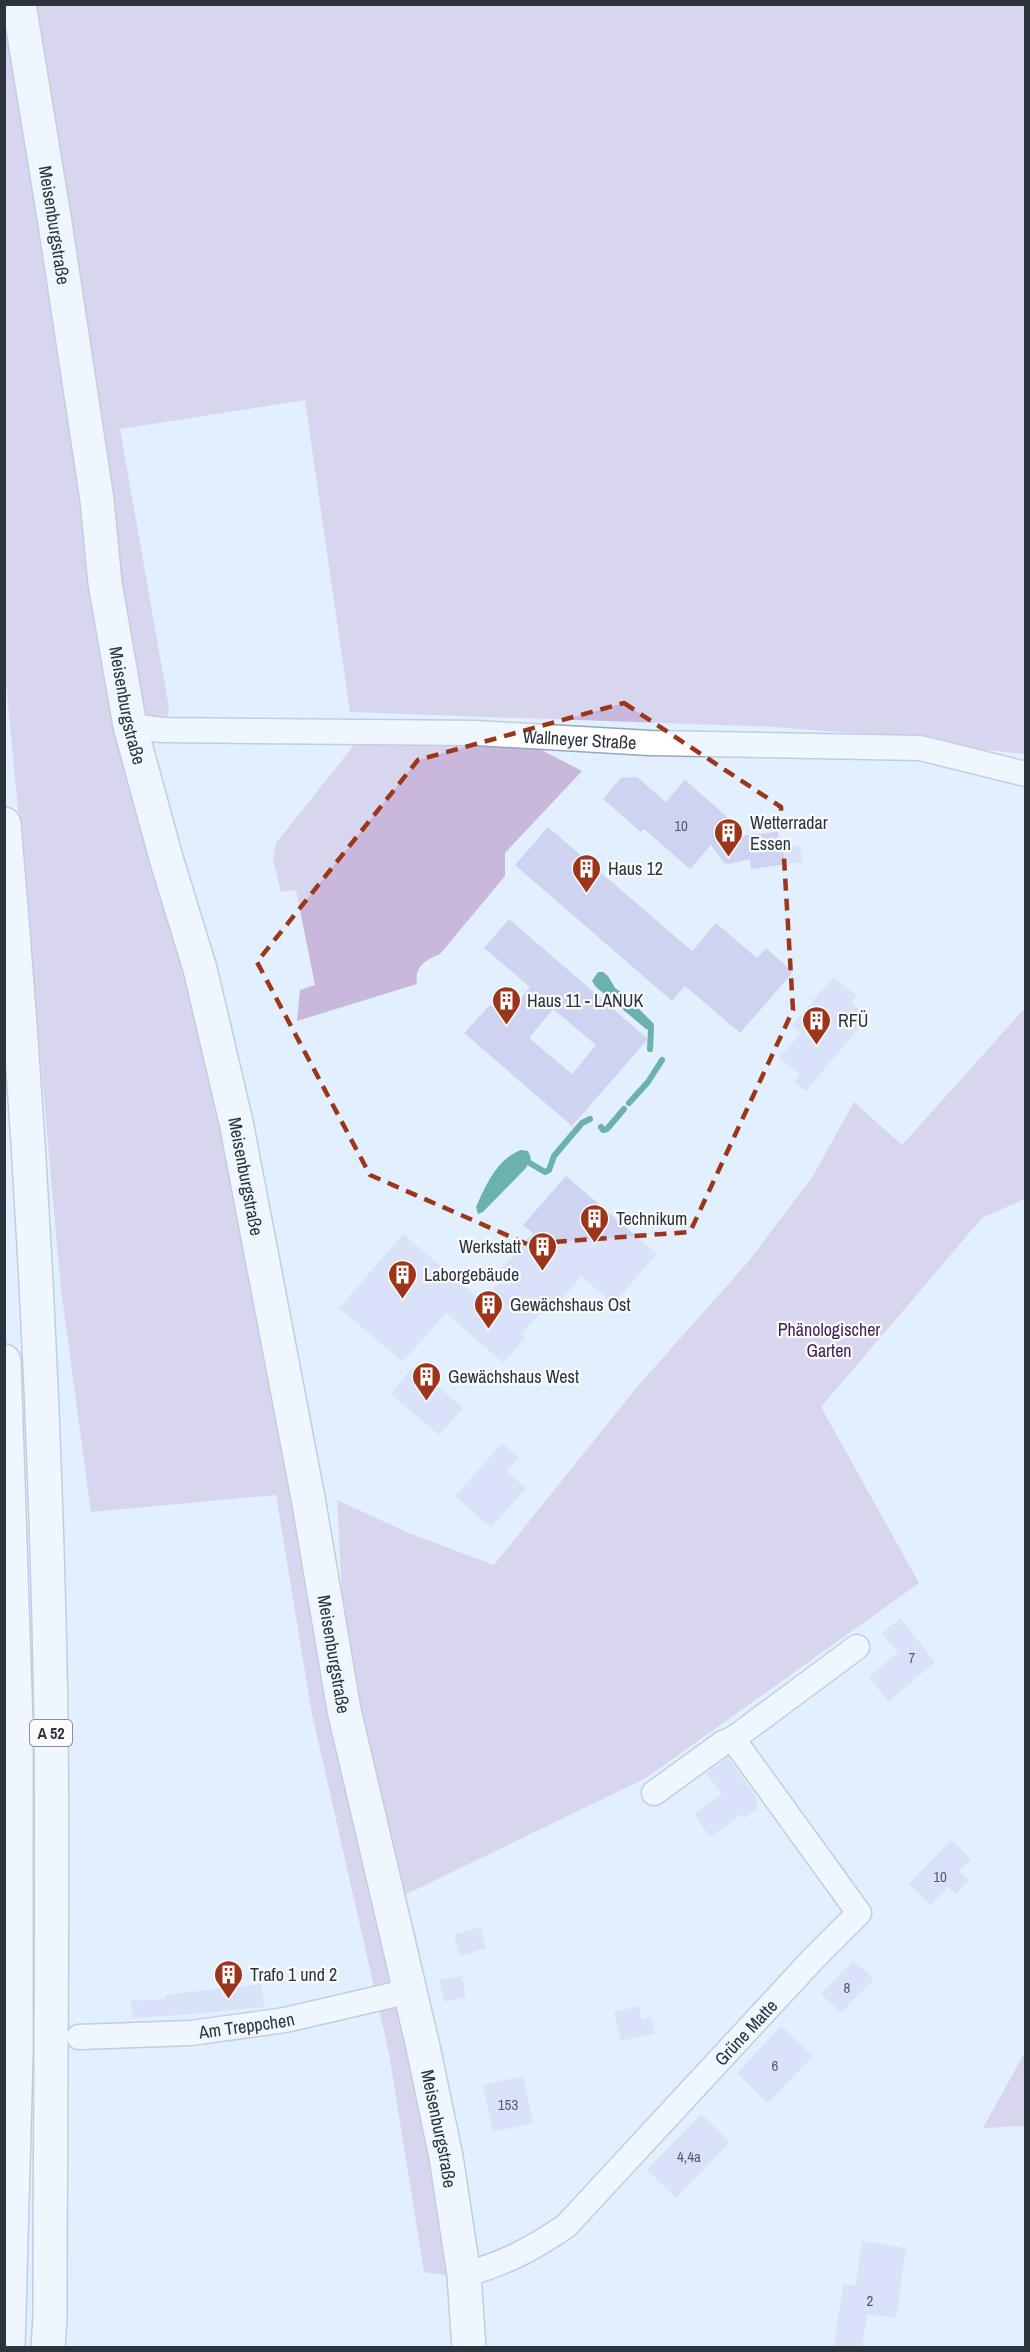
<svg xmlns="http://www.w3.org/2000/svg" width="1030" height="2352" font-family="'Archivo Narrow',sans-serif">
  <rect width="100%" height="100%" fill="#e1effe"/>
  <g fill="#c9b8db">
    <polygon points="4,5 1025,5 1025,754 949,746 876,735 775,727 350,712 305,400 120,429 169,708 167,718 129,724 197,970 461,2278 424,2272 389,2053 312,1714 276,1495 91,1512 61,1289 24,872 5,672"/>
    <path d="M524,741L582,771L505,853V876L440,954C426,960 414,966 417,984L297,1021L300,990L315,985L296,890L281,892L273,859L276,843L355,744Z"/>
    <polygon points="1025,1008 1025,1199 982,1218 821,1407 919,1583 646,1778 390,1902 348,1710 337,1500 411,1534 494,1565 637,1387 748,1262 813,1176 854,1102 902,1145"/>
    <polygon points="1025,2052 1025,2126 983,2128"/>
  </g>
  <g fill="#6bb2ae">
    <polygon points="598,972 603,972 608,976 615,988 624,994 654,1024 654,1027 651,1030 646,1029 596,987 592,981"/>
    <path d="M521,1150L528,1151L531,1158L526,1168L483,1212L478,1214L476,1207C486,1185 497,1159 521,1150Z"/>
  </g>
  <g fill="none" stroke-linecap="round" stroke-linejoin="round">
    <g stroke="#6bb2ae" stroke-width="6">
      <polyline points="650,1049 651,1030"/>
      <polyline points="629,1103 648,1082 662,1060"/>
      <polyline points="601,1127 603,1130 607,1129 624,1109"/>
      <polyline points="528,1162 545,1172 549,1170 554,1156 582,1123 590,1119"/>
    </g>
  </g>
  <g fill="#ced3f1" fill-rule="evenodd">
    <polygon points="637,777 666,802 685,780 732,821 717,838 778,832 780,848 800,845 803,862 751,869 750,859 730,864 724,863 711,845 690,869 644,829 641,832 603,799 621,778"/>
    <polygon points="548,827 692,951 716,923 757,958 766,948 793,972 740,1033 685,986 672,1001 515,865"/>
    <path d="M509,919L648,1039L572,1126L464,1033L490,1005L505,1017L530,987L484,948ZM553,1009L596,1045L572,1074L529,1038Z"/>
    <polygon points="833,977 857,996 852,1003 868,1017 806,1091 794,1081 800,1074 779,1058 801,1033 792,1026"/>
    <polygon points="566,1176 657,1254 613,1304 581,1276 552,1311 547,1307 520,1334 525,1338 503,1363 446,1313 403,1362 339,1308 403,1234 483,1302 507,1272 502,1268 533,1233 523,1225"/>
    <polygon points="414,1366 463,1408 439,1435 391,1394"/>
    <polygon points="502,1443 519,1457 507,1472 526,1488 491,1528 455,1496"/>
    <polygon points="900,1618 935,1662 888,1702 869,1677 898,1652 882,1634"/>
    <polygon points="728,1757 758,1800 755,1802 759,1808 745,1818 742,1814 710,1837 694,1814 722,1794 706,1773"/>
    <polygon points="951,1840 971,1859 959,1871 969,1880 956,1894 948,1887 931,1905 909,1884"/>
    <polygon points="480,1927 486,1948 460,1956 454,1935"/>
    <polygon points="853,1960 874,1979 841,2013 821,1994"/>
    <polygon points="462,1976 466,1997 444,2002 440,1980"/>
    <polygon points="261,1984 264,2007 193,2014 132,2018 131,2001 165,1999 165,1995"/>
    <polygon points="639,2006 642,2019 651,2017 655,2033 621,2041 614,2012"/>
    <polygon points="781,2026 813,2056 768,2103 737,2073"/>
    <polygon points="523,2076 533,2123 493,2132 483,2085"/>
    <polygon points="701,2114 730,2142 676,2198 647,2170"/>
    <polygon points="862,2241 906,2248 896,2318 867,2314 862,2348 834,2348 843,2284 856,2286"/>
  </g>
  <g fill="none" stroke-linecap="round" stroke-linejoin="round">
    <defs>
      <g id="minor">
        <path id="s1" d="M130,726L162,730L477,733L650,743L920,748L1026,774"/>
        <polyline points="733,1739 857,1647"/>
        <path id="s2" d="M79,2037L191,2033L285,2020L410,1991"/>
        <path id="s3" d="M464,2275C507,2262 529,2251 566,2226L813,1959L859,1913L733,1739L723,1743L654,1793"/>
      </g>
      <g id="secondary">
        <path id="s4" d="M19,4L55,223L97,500L105,583L130,726L166,858L200,969L236,1122L308,1498L344,1710L423,2047L446,2157L464,2275L469,2348"/>
      </g>
      <g id="motorway">
        <path d="M4,824C30,1121 46,1419 51,1716C53,1916 50,2117 50,2317L48,2348"/>
        <polyline points="4,1361 16,1724 16,2056 8,2348"/>
      </g>
    </defs>
    <use href="#minor" stroke="#92a8c0" stroke-width="27"/>
    <use href="#secondary" stroke="#92a8c0" stroke-width="36"/>
    <use href="#motorway" stroke="#92a8c0" stroke-width="36"/>
    <use href="#minor" stroke="#fff" stroke-width="24"/>
    <use href="#secondary" stroke="#fff" stroke-width="33"/>
    <use href="#motorway" stroke="#fff" stroke-width="33"/>
  </g>
  <path d="M0 0H1030V2352H0ZM624,703L781,807L793,1010L690,1232L527,1244L370,1175L257,962L418,760Z" fill="#e1effe" fill-opacity=".55" fill-rule="evenodd"/>
  <path fill="none" stroke="#9d351a" stroke-width="4.5" stroke-dasharray="12 8" stroke-linejoin="round" d="M624,703L781,807L793,1010L690,1232L527,1244L370,1175L257,962L418,760Z"/>
  <defs>
    <symbol id="building-pin" viewBox="-11 -11 22 30"><path d="M0 17L-7.5 6A9.5 9.5 0 1 1 7.5 6Z" fill="#9d351a" stroke="#fbfbfb"/><path d="M-4-6H4V6H1V3H-1V6H-4ZM-2.5-4.3h1.7v1.8h-1.7ZM.8-4.3h1.7v1.8H.8ZM-2.5-1h1.7V.8h-1.7ZM.8-1h1.7V.8H.8Z" fill="#fff"/></symbol>
  </defs>
  <g fill-rule="evenodd">
    <use href="#building-pin" x="712" y="816" width="33" height="45"/>
    <use href="#building-pin" x="570" y="852" width="33" height="45"/>
    <use href="#building-pin" x="490" y="984" width="33" height="45"/>
    <use href="#building-pin" x="800" y="1004" width="33" height="45"/>
    <use href="#building-pin" x="578" y="1202" width="33" height="45"/>
    <use href="#building-pin" x="526" y="1230" width="33" height="45"/>
    <use href="#building-pin" x="386" y="1258" width="33" height="45"/>
    <use href="#building-pin" x="472" y="1288" width="33" height="45"/>
    <use href="#building-pin" x="410" y="1360" width="33" height="45"/>
    <use href="#building-pin" x="212" y="1958" width="33" height="45"/>
  </g>
  <g text-anchor="middle" dominant-baseline="central" stroke-width="4.5" stroke-linejoin="round" paint-order="stroke">
    <g font-size="15" fill="#545c6a">
      <text x="681" y="825">10</text>
      <text x="912" y="1657">7</text>
      <text x="940" y="1876">10</text>
      <text x="847" y="1987">8</text>
      <text x="775" y="2065">6</text>
      <text x="508" y="2104">153</text>
      <text x="689" y="2156">4,4a</text>
      <text x="870" y="2300">2</text>
    </g>
    <rect fill="#fbfbfb" stroke="#697076" stroke-width="1.5" x="30" y="1720" width="42" height="26" rx="4.5"/>
    <g font-size="16" font-weight="bold" fill="#2b343d">
      <text x="51" y="1733">A 52</text>
    </g>
    <g font-size="18" fill="#2b343d" stroke="#fbfbfb">
      <text stroke="none"><textPath href="#s4" startOffset="224">Meisenburgstraße</textPath></text>
      <text stroke="none"><textPath href="#s4" startOffset="710">Meisenburgstraße</textPath></text>
      <text stroke="none"><textPath href="#s1" startOffset="450">Wallneyer Straße</textPath></text>
      <text stroke="none"><textPath href="#s4" startOffset="1196">Meisenburgstraße</textPath></text>
      <text stroke="none"><textPath href="#s4" startOffset="1682">Meisenburgstraße</textPath></text>
      <text stroke="none"><textPath href="#s2" startOffset="168">Am Treppchen</textPath></text>
      <text stroke="none"><textPath href="#s3" startOffset="378">Grüne Matte</textPath></text>
      <text stroke="none"><textPath href="#s4" startOffset="2168">Meisenburgstraße</textPath></text>
    </g>
    <g font-size="18" fill="#2b343d" stroke="#fbfbfb" text-anchor="start">
      <text x="750" y="822">Wetterradar<tspan x="750" dy="21">Essen</tspan></text>
      <text x="608" y="868">Haus 12</text>
      <text x="527" y="1000">Haus 11 - LANUK</text>
      <text x="838" y="1020">RFÜ</text>
      <text x="616" y="1218">Technikum</text>
      <text x="521" y="1246" text-anchor="end">Werkstatt</text>
      <text x="424" y="1274">Laborgebäude</text>
      <text x="510" y="1304">Gewächshaus Ost</text>
      <text x="448" y="1376">Gewächshaus West</text>
      <text x="250" y="1974">Trafo 1 und 2</text>
    </g>
    <g font-size="18" fill="#3e1d57" stroke="#fbfbfb">
      <text x="829" y="1329">Phänologischer<tspan x="829" dy="21">Garten</tspan></text>
    </g>
  </g>
  <rect width="1030" height="2352" fill="none" stroke="#2b343d" stroke-width="12"/>
</svg>
